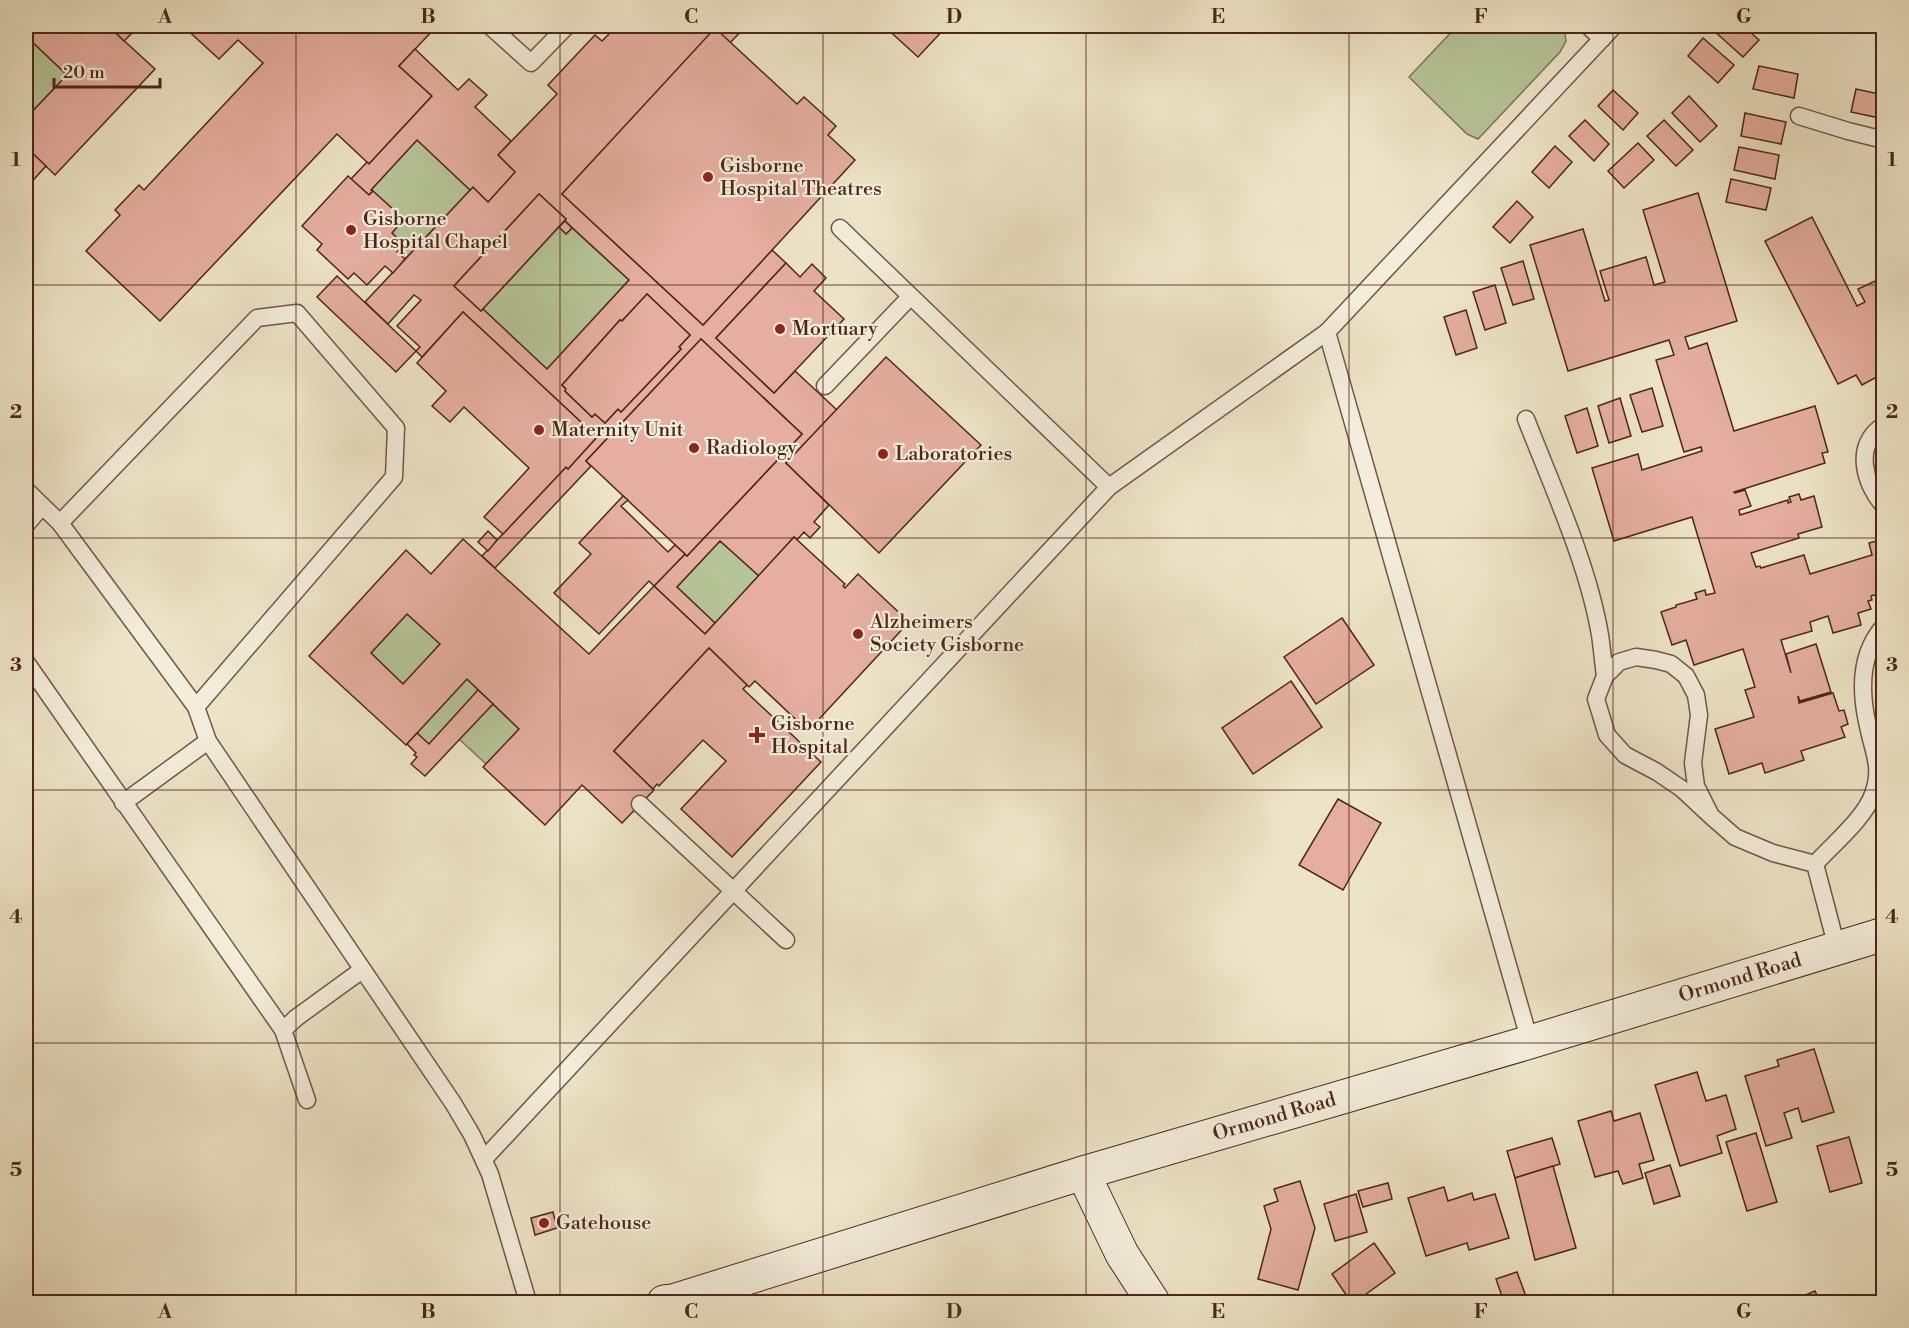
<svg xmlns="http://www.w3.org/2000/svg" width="1909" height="1328" font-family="'Libre Bodoni',serif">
  <rect width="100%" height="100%" fill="#ede4c7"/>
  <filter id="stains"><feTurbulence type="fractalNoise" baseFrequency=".00333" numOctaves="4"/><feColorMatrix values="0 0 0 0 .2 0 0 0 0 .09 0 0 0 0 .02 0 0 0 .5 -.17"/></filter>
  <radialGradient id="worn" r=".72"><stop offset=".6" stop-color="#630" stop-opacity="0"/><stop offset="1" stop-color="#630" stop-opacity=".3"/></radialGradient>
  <g fill="#b6c597" stroke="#807658" stroke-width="1.5">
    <polygon points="1457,26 1564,26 1566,41 1560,52 1478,139 1467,134 1409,77"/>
    <polygon points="26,36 67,75 26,118"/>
    <polygon points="417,140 470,190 405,259 397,252 404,244 392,233 404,219 371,190"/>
    <polygon points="559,227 566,234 572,228 629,280 547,369 483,309"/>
    <polygon points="720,541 759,576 715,623 677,587"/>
    <polygon points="407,614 440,644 403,684 371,653"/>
    <polygon points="467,679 478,690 429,744 417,733"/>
    <polygon points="493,704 519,729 486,764 459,739"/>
  </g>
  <g fill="#e5aea0" stroke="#4b2718" stroke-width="1.5" fill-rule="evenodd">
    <polygon points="26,26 108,26 155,69 55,175 26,147 26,118 67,75 26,36"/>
    <polygon points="117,26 139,26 124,41 113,30"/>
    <polygon points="183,26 437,26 399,66 432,96 369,164 337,134 160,321 86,251 120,215 115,210 139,185 144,190 263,63 238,40 219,59"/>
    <path d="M617,26H718L562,194L703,325L772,250L786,263L716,338L774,393L795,371L837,410L786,463L829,505L814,522L820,527L810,538L804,532L797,540L794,537L759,576L720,541L677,587L715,623L705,634L654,586L685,554L687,556L802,434L701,339L586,461L591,466L495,568L482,556L566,467L568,469L597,437L463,312L422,357L416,351L420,347L397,326L421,300L414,295L388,324L365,302L473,187L488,202L515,172L498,155L557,94L548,85L595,35L602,41ZM539,194L566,219L565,221L629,280L547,369L483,309L481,311L454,286ZM647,294L690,335L679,347L681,349L621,412L618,409L605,423L595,414L592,417L565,391L566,389L562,385L620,320L622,321Z"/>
    <polygon points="718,26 746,26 730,43 715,28"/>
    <polygon points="884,26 947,26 918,57"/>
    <polygon points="1717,26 1743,26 1759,40 1743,57 1713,30"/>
    <polygon points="715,28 797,104 804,97 836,126 828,135 855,160 703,325 562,194"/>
    <polygon points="1703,38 1734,65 1718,83 1688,56"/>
    <polygon points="415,49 458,90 469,79 487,95 475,107 511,141 498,155 515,172 488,202 473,187 470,190 417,140 371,190 373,191 369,195 351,179 367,162 369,164 432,96 399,66"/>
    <polygon points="1759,66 1798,74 1794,98 1753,89"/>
    <polygon points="1856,89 1884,95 1884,119 1851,112"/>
    <polygon points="1613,90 1638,113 1623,130 1598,106"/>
    <polygon points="1689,96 1717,126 1700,142 1672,113"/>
    <polygon points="1745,113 1786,122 1781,144 1741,136"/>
    <polygon points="1585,120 1609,144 1594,161 1569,136"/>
    <polygon points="1664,120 1693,150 1676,166 1647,136"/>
    <polygon points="1638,143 1654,160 1624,188 1608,171"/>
    <polygon points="1555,146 1572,162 1549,188 1532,172"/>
    <polygon points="26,147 46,166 26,188"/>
    <polygon points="1739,147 1779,155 1775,179 1734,170"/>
    <polygon points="348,176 369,195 373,191 404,219 392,233 404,245 397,252 405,259 393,273 385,266 367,285 354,273 348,279 317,250 322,244 302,226"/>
    <polygon points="1731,179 1771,188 1766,210 1726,202"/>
    <polygon points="1698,193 1737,321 1685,337 1689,349 1707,343 1734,431 1815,406 1828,452 1822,453 1825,463 1734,492 1735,493 1745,490 1751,506 1739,510 1740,515 1788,500 1788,503 1791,502 1789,497 1799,494 1801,500 1814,496 1822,527 1798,534 1799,538 1751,553 1756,567 1760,566 1761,568 1804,555 1810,574 1872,555 1869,543 1884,539 1884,592 1871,596 1872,600 1868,601 1871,609 1858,613 1861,625 1833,633 1828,616 1810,622 1812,631 1781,640 1791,673 1786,654 1816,644 1831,692 1800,701 1798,696 1799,703 1833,693 1839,711 1844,710 1848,724 1841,727 1845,737 1801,751 1804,760 1765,773 1762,763 1729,774 1715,729 1754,717 1745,690 1755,687 1743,649 1694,665 1686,640 1672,645 1661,612 1676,607 1676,605 1697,599 1695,593 1705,590 1706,595 1715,593 1692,517 1614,541 1592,468 1638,454 1642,470 1702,451 1701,447 1684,452 1656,360 1674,355 1669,340 1568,371 1530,245 1583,229 1605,301 1609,300 1600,271 1646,257 1654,285 1665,282 1643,210"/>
    <polygon points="539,194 566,219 481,311 454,286"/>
    <polygon points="1517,201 1533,217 1510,243 1493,227"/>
    <polygon points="1812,217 1857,306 1865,302 1858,289 1884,277 1884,359 1882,361 1884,373 1862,385 1856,375 1838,384 1765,241"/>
    <polygon points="565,221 572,228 566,234 559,227"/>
    <polygon points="1523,261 1534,299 1513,305 1501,268"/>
    <polygon points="786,263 800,277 812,264 826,278 814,291 844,319 774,393 716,338"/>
    <polygon points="337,276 416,351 396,372 317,297"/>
    <polygon points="1495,285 1506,323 1485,330 1473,292"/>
    <polygon points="647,294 690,335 679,347 681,349 621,412 618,409 605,423 595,414 592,417 565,391 566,389 562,385 620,320 622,321"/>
    <polygon points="1466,310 1477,348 1456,355 1444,317"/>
    <polygon points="463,312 597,437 568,469 566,467 503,534 484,517 529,468 464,407 450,422 432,406 446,391 417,363"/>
    <polygon points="701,339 802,434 687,556 586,461"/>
    <polygon points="886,357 981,445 879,553 786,463"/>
    <polygon points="1652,388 1663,426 1642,432 1630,395"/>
    <polygon points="1620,398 1631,436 1609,443 1598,406"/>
    <polygon points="1587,408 1598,446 1577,453 1565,416"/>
    <polygon points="623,496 628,500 621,506 668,552 675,545 685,554 654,586 649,581 599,634 554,593 591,554 579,543"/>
    <polygon points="488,531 497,540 488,551 478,542"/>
    <path d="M794,537L845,584L843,586L845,588L858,574L909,622L808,731L755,681L749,687L709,648L614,751L654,790L622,823L582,785L545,825L483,767L519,729L467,679L406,745L309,656L406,550L431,574L463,539L589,654L654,586L705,634ZM407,614L440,644L403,684L371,653Z"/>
    <polygon points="1342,618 1374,665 1316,704 1284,657"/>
    <polygon points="709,648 747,685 743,689 821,762 732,857 681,809 726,761 703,740 659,786 657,784 653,789 614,751"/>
    <polygon points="1291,681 1322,727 1253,774 1222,728"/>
    <polygon points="478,690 493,704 425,776 411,764 417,757 414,755 416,753 407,744 417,733 429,744"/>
    <polygon points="1338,799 1381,823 1343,890 1299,865"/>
    <polygon points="1814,1049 1834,1112 1802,1122 1798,1108 1784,1113 1792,1138 1766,1146 1745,1076 1779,1066 1777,1060"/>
    <polygon points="1697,1072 1706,1101 1726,1095 1736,1129 1717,1136 1722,1153 1680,1166 1655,1085"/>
    <polygon points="1611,1111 1614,1121 1640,1113 1654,1160 1639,1164 1643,1178 1623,1184 1618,1171 1595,1177 1578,1121"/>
    <polygon points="1756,1133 1777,1202 1747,1211 1726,1142"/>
    <polygon points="1849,1137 1862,1183 1830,1192 1817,1146"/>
    <polygon points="1552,1138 1560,1164 1515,1178 1507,1151"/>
    <polygon points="1670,1165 1680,1196 1654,1204 1645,1173"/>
    <polygon points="1553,1166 1576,1248 1535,1260 1515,1178"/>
    <polygon points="1300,1181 1315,1228 1298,1290 1258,1279 1271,1229 1264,1206 1278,1201 1274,1189"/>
    <polygon points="1388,1183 1392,1199 1363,1207 1358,1191"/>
    <polygon points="1444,1187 1448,1201 1472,1193 1474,1200 1495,1194 1509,1238 1469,1250 1467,1243 1426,1256 1408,1198"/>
    <polygon points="1356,1194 1367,1232 1335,1241 1324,1204"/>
    <polygon points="553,1212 557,1228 535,1235 531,1218"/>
    <polygon points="1374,1243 1395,1273 1355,1302 1351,1302 1332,1274"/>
    <polygon points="1517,1272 1528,1302 1504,1302 1496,1279"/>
    <polygon points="1815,1291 1820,1302 1789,1302"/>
  </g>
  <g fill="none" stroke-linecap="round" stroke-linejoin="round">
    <defs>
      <g id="lane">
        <polyline points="490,26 531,63 567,26"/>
        <polyline points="1588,26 1602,39"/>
        <polyline points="1799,116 1848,131 1884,140"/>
        <polyline points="840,228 1109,487"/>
        <polyline points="825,386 910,297"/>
        <path d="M1526,419C1552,486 1588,564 1600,635C1602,648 1603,662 1605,676"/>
        <path d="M1884,425C1853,444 1864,484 1884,506"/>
        <polyline points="26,490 60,523 196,707 208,741 453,1103 472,1135 490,1174 528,1302"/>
        <polyline points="60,523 257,318 297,313 396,428 394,477 196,707"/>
        <polyline points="26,525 42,506"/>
        <polyline points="26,662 283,1030 307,1100"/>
        <polyline points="123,803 208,741"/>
        <polyline points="640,804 786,940"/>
        <polyline points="1711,816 1696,786 1693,763 1699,715 1696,695 1686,676 1671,664 1656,660 1636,657 1619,662 1605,676 1596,699 1607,735 1625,755 1657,772 1682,789 1711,816 1735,837 1773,853 1815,864 1837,948"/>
        <path d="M1815,864C1832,845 1865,818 1873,794C1883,767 1873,752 1868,726C1860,692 1859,654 1884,626"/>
        <polyline points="283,1030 296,1018 362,970"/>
        <polyline points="1530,1042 1327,332 1614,26"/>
        <polyline points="484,1159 1109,487 1327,332"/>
      </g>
      <g id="secondary">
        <polyline points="1083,1173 1122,1254 1153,1302"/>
        <path id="s1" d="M664,1302L673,1301L1083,1173L1530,1042L1884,934"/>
      </g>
    </defs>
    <use href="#lane" stroke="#745644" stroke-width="19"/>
    <use href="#secondary" stroke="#4b2718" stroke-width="35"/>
    <use href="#lane" stroke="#f3eddb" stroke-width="16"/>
    <use href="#secondary" stroke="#f3eddb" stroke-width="33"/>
  </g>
  <path fill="none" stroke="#4b2718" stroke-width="1.5" stroke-opacity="0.55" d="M296,26V1302M560,26V1302M823,26V1302M1086,26V1302M1349,26V1302M1613,26V1302M26,285H1884M26,538H1884M26,790H1884M26,1043H1884"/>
  <g fill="#8f2418" stroke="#f3eddb" stroke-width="2">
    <circle cx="708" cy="177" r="6"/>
    <circle cx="351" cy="230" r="6"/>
    <circle cx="780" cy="329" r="6"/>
    <circle cx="539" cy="430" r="6"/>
    <circle cx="694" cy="448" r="6"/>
    <circle cx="883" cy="454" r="6"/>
    <circle cx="858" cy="634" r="6"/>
    <path d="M754 726h6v6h6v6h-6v6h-6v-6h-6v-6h6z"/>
    <circle cx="544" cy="1223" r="6"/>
  </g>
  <g text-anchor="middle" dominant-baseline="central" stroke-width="4.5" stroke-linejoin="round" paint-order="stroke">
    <g font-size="20" fill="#4b2718" stroke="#f3eddb" text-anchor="start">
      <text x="720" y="166">Gisborne<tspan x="720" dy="23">Hospital Theatres</tspan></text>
      <text x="363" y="219">Gisborne<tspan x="363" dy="23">Hospital Chapel</tspan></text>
      <text x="792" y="329">Mortuary</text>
      <text x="551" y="430">Maternity Unit</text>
      <text x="706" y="448">Radiology</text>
      <text x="895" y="454">Laboratories</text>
      <text x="870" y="622">Alzheimers<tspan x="870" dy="23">Society Gisborne</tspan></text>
      <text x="771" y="724">Gisborne<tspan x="771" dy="23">Hospital</tspan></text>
      <text x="556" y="1223">Gatehouse</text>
    </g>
    <g font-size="20" fill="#4b2718" stroke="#f3eddb">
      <text stroke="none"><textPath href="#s1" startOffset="1124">Ormond Road</textPath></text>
      <text stroke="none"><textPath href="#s1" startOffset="638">Ormond Road</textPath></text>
    </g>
  </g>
  <rect width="1909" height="1328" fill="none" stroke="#ede4c7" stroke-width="66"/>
  <path d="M54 78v9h106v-9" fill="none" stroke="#4b2718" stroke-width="3"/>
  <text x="63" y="78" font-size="18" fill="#4b2718" stroke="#f3eddb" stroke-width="4.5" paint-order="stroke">20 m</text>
  <rect x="33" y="33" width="1843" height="1262" fill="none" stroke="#4b2718" stroke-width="2"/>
  <g font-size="20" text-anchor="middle" font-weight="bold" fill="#4b2718">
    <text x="165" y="23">A</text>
    <text x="428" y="23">B</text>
    <text x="691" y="23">C</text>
    <text x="954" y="23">D</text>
    <text x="1218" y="23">E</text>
    <text x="1481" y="23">F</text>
    <text x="1744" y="23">G</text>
    <text x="16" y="166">1</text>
    <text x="1892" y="166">1</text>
    <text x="16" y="418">2</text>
    <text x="1892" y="418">2</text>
    <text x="16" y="671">3</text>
    <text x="1892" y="671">3</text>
    <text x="16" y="923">4</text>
    <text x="1892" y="923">4</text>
    <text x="16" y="1176">5</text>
    <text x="1892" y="1176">5</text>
    <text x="165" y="1318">A</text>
    <text x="428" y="1318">B</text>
    <text x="691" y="1318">C</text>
    <text x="954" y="1318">D</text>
    <text x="1218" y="1318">E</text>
    <text x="1481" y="1318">F</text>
    <text x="1744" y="1318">G</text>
  </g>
  <rect width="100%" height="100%" filter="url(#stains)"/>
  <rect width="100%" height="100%" fill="url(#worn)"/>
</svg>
